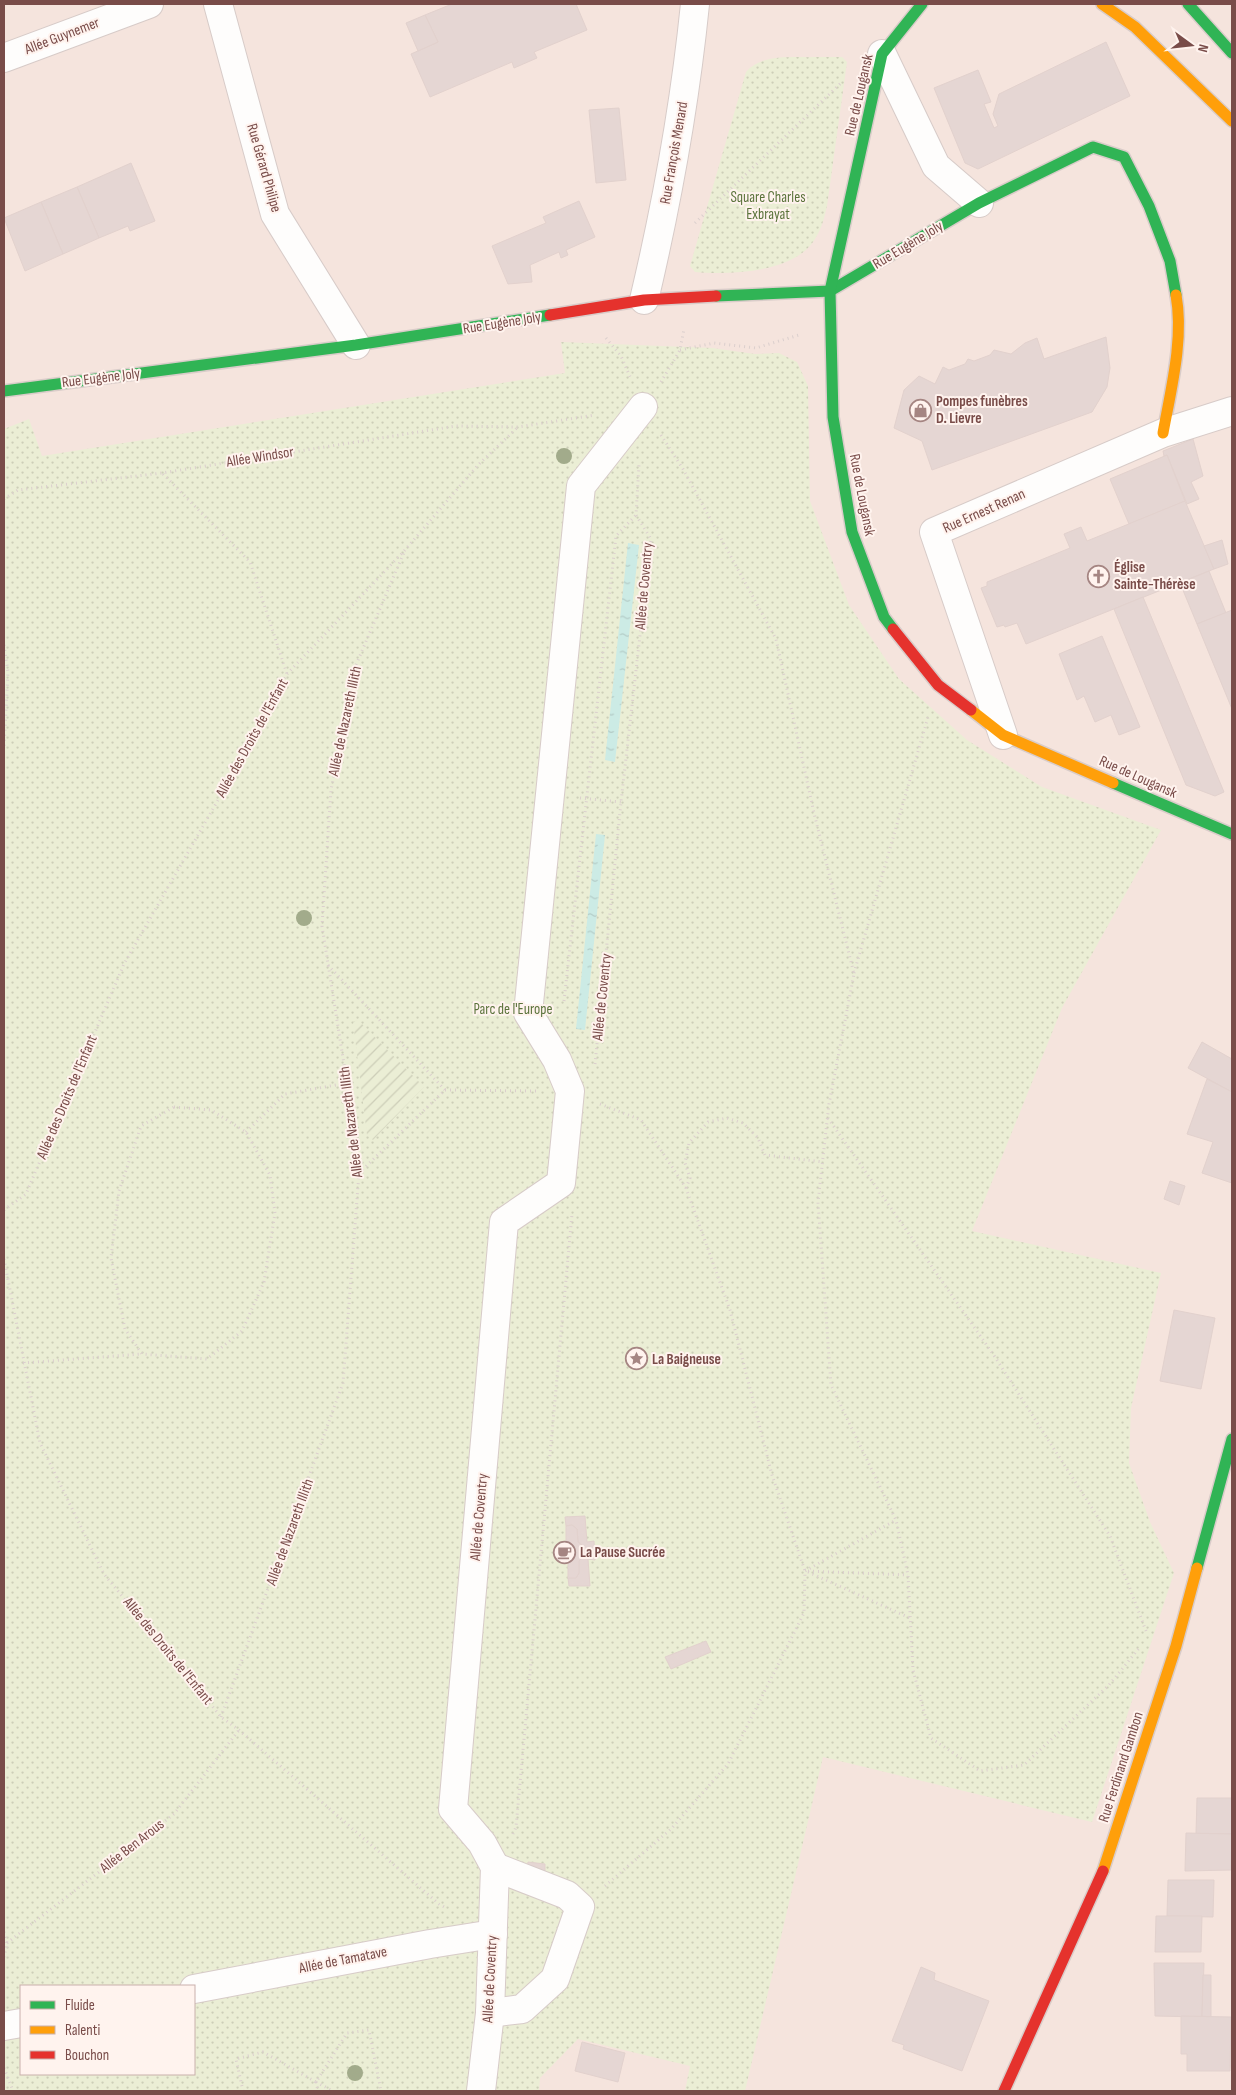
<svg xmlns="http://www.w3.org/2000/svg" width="1236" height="2095" font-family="'Sofia Sans Condensed',sans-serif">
  <defs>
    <pattern id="park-dots" width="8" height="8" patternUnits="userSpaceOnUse" patternTransform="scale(1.25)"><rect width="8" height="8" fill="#ebeed5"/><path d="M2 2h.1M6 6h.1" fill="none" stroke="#cdceb8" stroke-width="1.8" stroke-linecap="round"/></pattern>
    <pattern id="garden-furrows" width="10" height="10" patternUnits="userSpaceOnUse" patternTransform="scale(1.25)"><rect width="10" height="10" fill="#ebeed5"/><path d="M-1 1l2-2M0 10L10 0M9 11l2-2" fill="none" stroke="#cdceb8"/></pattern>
    <pattern id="water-ripples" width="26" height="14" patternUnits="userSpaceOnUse" patternTransform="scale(1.25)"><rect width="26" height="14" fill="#ccebe5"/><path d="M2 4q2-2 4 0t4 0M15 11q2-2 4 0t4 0" fill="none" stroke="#b3cbc6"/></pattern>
  </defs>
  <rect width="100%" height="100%" fill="#f8f0ec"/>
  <path fill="#f5e4dd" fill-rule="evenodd" d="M4,4H1232V2091H4ZM21,1986H194V2074H21Z"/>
  <g fill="url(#park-dots)" fill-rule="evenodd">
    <path d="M817,57H842L847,62L827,206C824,219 821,231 813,242C791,273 729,275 695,272L690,266L746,72C762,53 794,58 817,57Z"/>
    <path d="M561,342L712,348L755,354L779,353L797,362L808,386L810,501L849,605L899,679L967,740L1042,787L1161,830L1062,1008L972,1231L1161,1273L1131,1408L1129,1463L1150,1522L1174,1573L1092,1822L823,1757L745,2091H685L690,2066L578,2039L540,2078L539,2091H4V429L29,419L42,456L565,373ZM21,1986H194V2074H21Z"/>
  </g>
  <polygon fill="url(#garden-furrows)" points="358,1020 424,1087 373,1140 367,1135 353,1022"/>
  <g fill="url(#water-ripples)">
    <polygon points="628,543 639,545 615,762 605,760"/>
    <polygon points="596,834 605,835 585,1030 576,1029"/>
  </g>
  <g fill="#e5d6d3" stroke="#e2d1cd">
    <polygon points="452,4 576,4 587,30 534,52 537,58 514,68 512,62 430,97 411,54 438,42 425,15"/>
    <polygon points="425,15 438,42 418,51 406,23"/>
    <polygon points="1106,42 1130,96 978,169 965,163 934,88 978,70 991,102 984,104 994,128 998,126 993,114 999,94"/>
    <polygon points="619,108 626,180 596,183 589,110"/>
    <polygon points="131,163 155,221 130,231 128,226 99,238 77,187"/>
    <polygon points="77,187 99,238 63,254 41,202"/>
    <polygon points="579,201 595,237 566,250 568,255 561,258 559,252 530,265 532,282 508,284 492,246 546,223 543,217"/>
    <polygon points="41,202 63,254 25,271 4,218"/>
    <polygon points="1106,337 1110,368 1107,387 1092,412 932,470 922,441 894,428 904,390 919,376 935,384 943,367 949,370 965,364 968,359 974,361 990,355 994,350 1011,354 1025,343 1037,338 1044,359"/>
    <polygon points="1193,439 1203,476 1191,482 1199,499 1187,504 1167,455 1164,456 1163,451"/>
    <polygon points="1167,455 1185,501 1129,524 1110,479"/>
    <polygon points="1185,501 1214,569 1026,644 1017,623 1005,627 1004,625 997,627 981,588 987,586 987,582 1070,548 1064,534 1081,527 1087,541"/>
    <polygon points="1222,540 1228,564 1214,569 1204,546"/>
    <polygon points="1209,571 1226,613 1197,624 1180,583"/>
    <polygon points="1143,597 1224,792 1215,796 1186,785 1114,609"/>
    <polygon points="1232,610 1232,709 1197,624"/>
    <polygon points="1102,636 1140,727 1119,735 1111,715 1095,722 1084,696 1077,700 1059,654"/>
    <polygon points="1202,1042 1232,1059 1232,1092 1188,1068"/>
    <polygon points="1207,1079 1232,1092 1232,1183 1202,1173 1213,1142 1187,1134"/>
    <polygon points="1170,1181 1185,1186 1179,1205 1164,1199"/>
    <polygon points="1174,1310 1215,1318 1201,1389 1160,1381"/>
    <polygon points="585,1516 587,1542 594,1541 595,1560 588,1559 590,1586 569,1586 568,1578 576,1578 579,1573 579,1561 584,1556 583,1546 578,1542 577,1529 572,1525 566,1526 565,1517"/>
    <polygon points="572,1525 577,1529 578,1542 583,1546 584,1556 579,1561 579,1573 576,1578 568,1578 568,1562 562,1561 557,1558 557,1548 561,1543 566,1543 566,1526"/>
    <polygon points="706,1641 711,1652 671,1669 665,1657"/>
    <polygon points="1197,1798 1232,1798 1232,1834 1196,1834"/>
    <polygon points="1186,1833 1232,1834 1231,1870 1185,1871"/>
    <polygon points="528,1862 545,1864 545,1876 526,1874"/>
    <polygon points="1168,1880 1214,1880 1213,1917 1167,1916"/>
    <polygon points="1156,1916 1202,1916 1201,1952 1155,1952"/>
    <polygon points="1154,1963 1204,1963 1202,2017 1155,2016"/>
    <polygon points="921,1967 935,1973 934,1980 989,2001 962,2071 903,2049 904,2045 892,2041"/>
    <polygon points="1203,1975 1211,1975 1211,2017 1202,2017"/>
    <polygon points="1181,2016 1231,2017 1230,2071 1187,2071 1187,2054 1181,2054"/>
    <rect x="1231" y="2028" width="1" height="40"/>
    <polygon points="582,2042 625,2053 618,2082 575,2071"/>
  </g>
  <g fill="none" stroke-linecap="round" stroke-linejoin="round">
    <defs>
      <g id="street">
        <polyline points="218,4 275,214 356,345"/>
        <polyline points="882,54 936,166 979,203"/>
        <polyline points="4,58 149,4"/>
        <path d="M644,300C667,203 685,103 695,4"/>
        <polyline points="1003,735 934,532 1163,433 1232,411"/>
        <polyline points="194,1989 430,1944 493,1934"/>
        <polyline points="490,2013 522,2009 555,1979 580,1907 567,1895 495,1867"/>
        <polyline points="4,2026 21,2023"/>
        <polyline points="481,2091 490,2013 495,1867 482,1843 453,1809 504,1222 561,1183 570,1091 557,1060 528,1013 581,486 643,407"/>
      </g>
      <g id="fast">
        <polyline points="1188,4 1232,53"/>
        <polyline points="716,296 830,291 979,203 1093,147 1124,157 1149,206 1170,261 1176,295"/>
        <polyline points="4,391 356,345 550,315"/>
        <polyline points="893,629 884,617 852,532 833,417 830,291 882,54 922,4"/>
        <polyline points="1113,783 1232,834"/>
        <polyline points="1197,1568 1232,1439"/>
      </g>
      <g id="slow">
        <polyline points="1102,4 1135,27 1232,121"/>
        <path d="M1163,433C1171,389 1184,339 1176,295"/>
        <polyline points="971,710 1003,735 1113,783"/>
        <polyline points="1103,1871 1176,1646 1197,1568"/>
      </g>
      <g id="jam">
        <polyline points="550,315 644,300 716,296"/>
        <polyline points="893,629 938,685 971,710"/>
        <polyline points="1004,2091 1103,1871"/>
      </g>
    </defs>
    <use href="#street" stroke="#d7cbc8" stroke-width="30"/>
    <use href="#fast" stroke="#d9ccc9" stroke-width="14"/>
    <use href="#slow" stroke="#d9ccc9" stroke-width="14"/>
    <use href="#jam" stroke="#d9ccc9" stroke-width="14"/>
    <g stroke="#dbcfcd" stroke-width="3" stroke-dasharray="1 4" stroke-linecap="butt">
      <polyline points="695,223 842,82"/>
      <polyline points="606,338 621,356 631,379"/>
      <polyline points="680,350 714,343 756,348 799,335"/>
      <polyline points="661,382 680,350 684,329"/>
      <polyline points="661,435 683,469 776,639 814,813 854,974 829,1104 818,1202 831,1385 896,1520 908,1575 913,1670 931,1738 980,1771 1024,1765 1109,1685 1140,1647"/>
      <polyline points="163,474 250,562 287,674"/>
      <polyline points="4,499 18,490 162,473 456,426 518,427 595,415"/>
      <polyline points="4,645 8,672 4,749"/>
      <polyline points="580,798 621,802"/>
      <polyline points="328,965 445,1090 359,1173"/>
      <polyline points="854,973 928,717"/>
      <polyline points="564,1001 616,536 636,515"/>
      <polyline points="595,1064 621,802 651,539 636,515 639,465"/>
      <polyline points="445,1090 537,1091"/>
      <polyline points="600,1104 641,1120 686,1188 730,1310 772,1475 805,1571 908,1575"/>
      <polygon points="174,1107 211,1110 246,1132 270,1175 275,1213 264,1282 242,1331 207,1359 142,1354 125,1329 111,1258 119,1191 141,1126"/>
      <polyline points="828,1118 995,1357 1110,1536 1146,1631"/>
      <polyline points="246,1132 285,1094 347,1083"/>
      <polyline points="686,1188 690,1178 685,1163 689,1143 708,1122 727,1118 743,1123 758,1138 765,1155 823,1162"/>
      <polyline points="4,1210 26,1194 124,964 245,753 287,674 405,550 478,465 518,427"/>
      <polyline points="4,1259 40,1443 104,1574 221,1717 239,1730 439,1904 446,1908"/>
      <polyline points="23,1363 141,1354"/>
      <polyline points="808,1572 910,1618"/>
      <polyline points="221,1717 343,1383 359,1173 347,1083 322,926 331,790 356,665 405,550"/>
      <polyline points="513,1834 516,1827 572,1214"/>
      <polyline points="605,1886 671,1829 728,1764 804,1613 805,1571 896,1520"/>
      <polyline points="4,1932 7,1943 4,1957"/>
      <polyline points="7,1943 174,1814 239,1730"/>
      <polyline points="4,2068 13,2091"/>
      <polyline points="316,2082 333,2091"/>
      <polyline points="316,2082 318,2091"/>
      <polyline points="243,2091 236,2059 263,2052 316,2082 347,2033 369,2030 381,2091"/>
    </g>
    <use href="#street" stroke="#fefdfc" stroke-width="28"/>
    <use href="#fast" stroke="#30b455" stroke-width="11"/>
    <use href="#slow" stroke="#ff9f0a" stroke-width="11"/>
    <use href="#jam" stroke="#e5322d" stroke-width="11"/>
  </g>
  <g fill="#a2ab8b">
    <circle cx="564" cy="456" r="8"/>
    <circle cx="304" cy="918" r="8"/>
    <circle cx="355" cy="2073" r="8"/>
  </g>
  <defs>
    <symbol id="shop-ring" viewBox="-11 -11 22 22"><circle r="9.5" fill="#fff3ee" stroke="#a58582" stroke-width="1.5"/><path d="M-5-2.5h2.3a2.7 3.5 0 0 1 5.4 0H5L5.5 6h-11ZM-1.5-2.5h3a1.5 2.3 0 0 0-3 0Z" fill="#a58582"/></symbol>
    <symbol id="church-ring" viewBox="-11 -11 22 22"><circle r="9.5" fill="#fff3ee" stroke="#a58582" stroke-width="1.5"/><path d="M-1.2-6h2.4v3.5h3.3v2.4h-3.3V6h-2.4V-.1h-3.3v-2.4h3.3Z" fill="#a58582"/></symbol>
    <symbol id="sight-ring" viewBox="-11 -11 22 22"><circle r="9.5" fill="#fff3ee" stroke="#a58582" stroke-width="1.5"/><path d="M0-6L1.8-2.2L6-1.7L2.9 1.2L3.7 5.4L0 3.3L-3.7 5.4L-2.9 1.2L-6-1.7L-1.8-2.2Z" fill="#a58582"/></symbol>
    <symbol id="cafe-ring" viewBox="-11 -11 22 22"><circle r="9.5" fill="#fff3ee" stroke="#a58582" stroke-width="1.5"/><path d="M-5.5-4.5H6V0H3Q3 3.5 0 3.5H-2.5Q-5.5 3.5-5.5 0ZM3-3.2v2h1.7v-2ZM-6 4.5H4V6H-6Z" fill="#a58582"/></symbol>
  </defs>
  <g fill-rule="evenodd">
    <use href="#shop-ring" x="908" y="398" width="25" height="25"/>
    <use href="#church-ring" x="1086" y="564" width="25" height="25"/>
    <use href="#sight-ring" x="624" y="1346" width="25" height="25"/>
    <use href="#cafe-ring" x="552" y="1540" width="25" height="25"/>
  </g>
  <g text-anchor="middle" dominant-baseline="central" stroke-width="4" stroke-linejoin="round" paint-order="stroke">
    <g font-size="15" fill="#794c49" stroke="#fff3ee">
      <text transform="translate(62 36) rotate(-21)">Allée Guynemer</text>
      <text transform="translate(859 95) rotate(-77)">Rue de Lougansk</text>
      <text transform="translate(674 153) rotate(-80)">Rue François Menard</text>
      <text transform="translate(264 168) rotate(74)">Rue Gérard Philipe</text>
      <text transform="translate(908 245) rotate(-31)">Rue Eugène Joly</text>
      <text transform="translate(502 323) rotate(-9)">Rue Eugène Joly</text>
      <text transform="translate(101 378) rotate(-7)">Rue Eugène Joly</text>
      <text transform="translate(260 457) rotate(-9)">Allée Windsor</text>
      <text transform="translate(862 495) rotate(79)">Rue de Lougansk</text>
      <text transform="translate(984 511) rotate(-24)">Rue Ernest Renan</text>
      <text transform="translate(644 586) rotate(-85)">Allée de Coventry</text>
      <text transform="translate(345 721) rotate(-78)">Allée de Nazareth Illith</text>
      <text transform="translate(252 738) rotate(-61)">Allée des Droits de l'Enfant</text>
      <text transform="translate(1138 777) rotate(24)">Rue de Lougansk</text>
      <text transform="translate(602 997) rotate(-84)">Allée de Coventry</text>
      <text transform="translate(67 1097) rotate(-67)">Allée des Droits de l'Enfant</text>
      <text transform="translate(351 1122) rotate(-97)">Allée de Nazareth Illith</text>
      <text transform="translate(479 1517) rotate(-85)">Allée de Coventry</text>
      <text transform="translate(290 1532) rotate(-70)">Allée de Nazareth Illith</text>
      <text transform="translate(168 1651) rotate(51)">Allée des Droits de l'Enfant</text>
      <text transform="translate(1121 1767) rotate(-72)">Rue Ferdinand Gambon</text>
      <text transform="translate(132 1846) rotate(-38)">Allée Ben Arous</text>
      <text transform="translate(343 1960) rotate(-11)">Allée de Tamatave</text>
      <text transform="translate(490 1979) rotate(-87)">Allée de Coventry</text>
    </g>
    <g font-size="15" fill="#5b733b" stroke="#fff3ee">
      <text x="768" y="197">Square Charles<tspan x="768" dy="17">Exbrayat</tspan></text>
      <text x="513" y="1009">Parc de l'Europe</text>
    </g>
    <g font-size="15" font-weight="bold" fill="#794c49" stroke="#fff3ee" text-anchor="start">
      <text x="936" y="401">Pompes funèbres<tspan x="936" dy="17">D. Lievre</tspan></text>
      <text x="1114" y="567">Église<tspan x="1114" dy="17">Sainte-Thérèse</tspan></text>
      <text x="652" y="1359">La Baigneuse</text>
      <text x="580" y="1552">La Pause Sucrée</text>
    </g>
  </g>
  <rect width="1236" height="2095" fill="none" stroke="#794c49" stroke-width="10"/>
  <rect x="20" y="1985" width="175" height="90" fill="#fff3ee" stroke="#c9b0ac"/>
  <rect x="30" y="2001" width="25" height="8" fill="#30b455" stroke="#c9b0ac"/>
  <text x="65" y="2010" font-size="15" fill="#794c49">Fluide</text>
  <rect x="30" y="2026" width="25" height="8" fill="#ff9f0a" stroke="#c9b0ac"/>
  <text x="65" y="2035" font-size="15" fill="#794c49">Ralenti</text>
  <rect x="30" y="2051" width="25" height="8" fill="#e5322d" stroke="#c9b0ac"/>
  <text x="65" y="2060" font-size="15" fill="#794c49">Bouchon</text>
  <g transform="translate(1191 45) rotate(105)" stroke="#fff3ee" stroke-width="4" paint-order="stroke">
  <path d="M0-4L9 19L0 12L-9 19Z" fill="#794c49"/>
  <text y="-8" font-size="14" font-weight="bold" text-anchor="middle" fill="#794c49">N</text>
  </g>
</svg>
